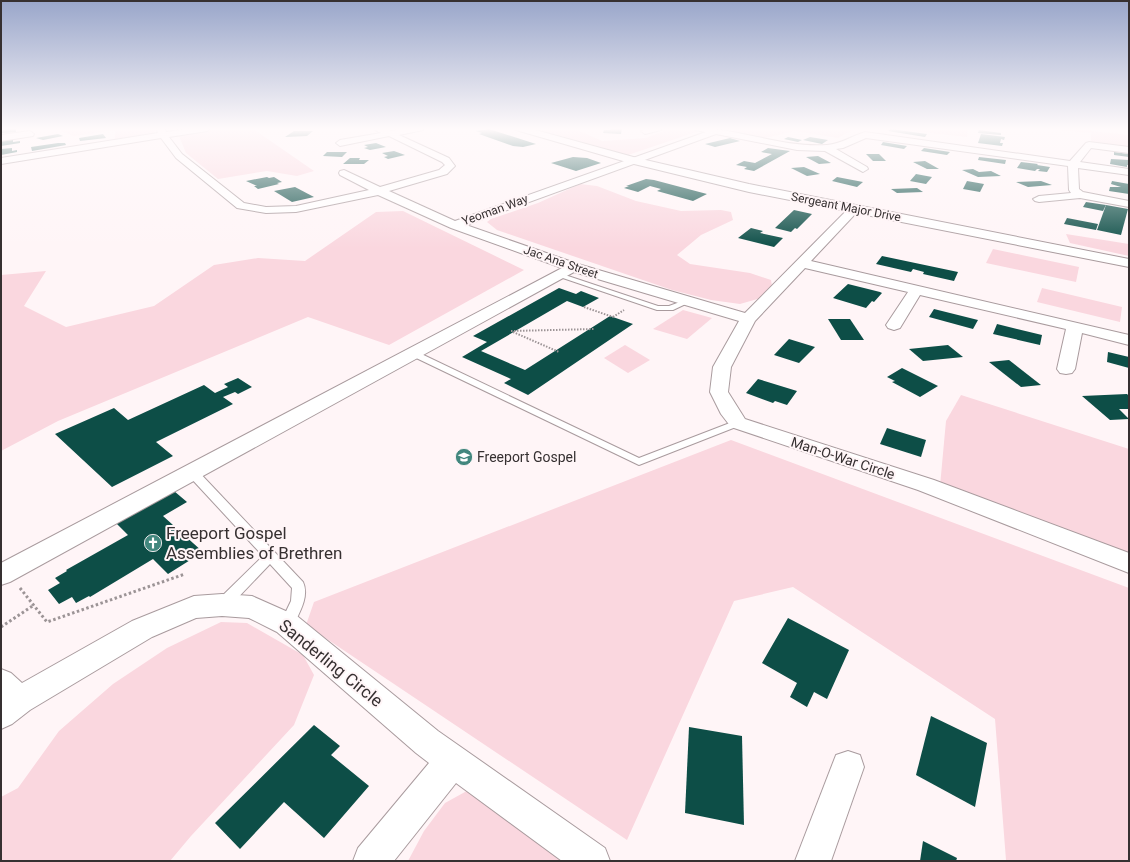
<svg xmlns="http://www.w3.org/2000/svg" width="1130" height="862" font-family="Roboto,sans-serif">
  <rect width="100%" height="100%" fill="#fff5f7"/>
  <g fill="#fad7df">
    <polygon points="69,128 153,128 155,133 115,139 115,130 74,136 60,131"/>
    <polygon points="227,128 252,128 314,171 297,176 267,171 218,179 186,153 179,136"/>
    <polygon points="532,128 565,128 575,129 602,141 646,138 671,128 681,128 699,131 628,155"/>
    <polygon points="741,128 856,128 838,138 795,131 761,139 729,133"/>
    <polygon points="885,128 968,128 967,137"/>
    <polygon points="1039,128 1065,128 1129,135 1129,148 1091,144 1091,133"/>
    <polygon points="580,184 597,186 636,201 681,211 721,210 731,212 733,220 701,235 677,255 690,264 750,273 771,280 772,286 761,298 740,304 711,300 672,290 497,230 487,222 491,219 538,203"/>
    <polygon points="403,211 524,270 389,345 308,317 58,421 1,451 1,275 46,271 24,306 66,327 154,306 214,265 258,258 305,261 376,212"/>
    <polygon points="1066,234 1129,244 1129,256 1070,243"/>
    <polygon points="993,249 1079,267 1076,282 986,263"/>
    <polygon points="1042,288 1122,307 1120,322 1037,302"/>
    <polygon points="683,310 712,318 687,339 653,329"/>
    <polygon points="625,345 650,360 628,373 604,358"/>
    <polygon points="961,395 1129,449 1129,556 940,486 946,421"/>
    <polygon points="731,440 1129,588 1129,861 1006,860 995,719 793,587 734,601 627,840 306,625 314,602"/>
    <polygon points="221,622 247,623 303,655 314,675 294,725 191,836 170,861 1,861 1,797 18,788 59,731 113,684 167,648"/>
    <polygon points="474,787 565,861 408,861 424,831 445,803"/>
  </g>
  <g fill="#0d4e47">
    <polygon points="16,128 16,132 1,133 3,130"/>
    <polygon points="611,128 622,128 621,134 603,133 604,130 610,130"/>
    <polygon points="489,129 536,144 523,147 513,146 479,134 482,133 476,131"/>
    <polygon points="891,129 927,134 925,137 888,131"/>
    <polygon points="979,130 1001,133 1001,135 978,133"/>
    <polygon points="294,131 313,131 307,136 285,137"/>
    <polygon points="58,134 63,136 43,140 36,138"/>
    <polygon points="103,134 106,138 80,141 79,138"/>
    <polygon points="981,134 1005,137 1004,140 1001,139 1000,143 1003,143 1002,146 978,143"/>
    <polygon points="788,137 802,140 798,142 784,139"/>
    <polygon points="810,137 828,140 822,144 803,140"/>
    <polygon points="730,138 740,141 715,147 705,144"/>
    <polygon points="13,140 13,142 20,141 20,143 1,146 1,141"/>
    <polygon points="883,142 907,146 904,149 881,145"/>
    <polygon points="58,143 65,143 66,145 32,151 31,147"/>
    <polygon points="376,143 386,147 370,150 364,148 368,147 364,145"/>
    <polygon points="12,148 12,151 17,150 17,152 1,155 1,149"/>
    <polygon points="768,148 790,151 754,171 744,169 747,167 736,165 744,161 755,163 772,154 761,152"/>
    <polygon points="924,148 950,152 947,155 921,151"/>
    <polygon points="394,151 405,155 388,159 384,157 388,156 382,153"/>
    <polygon points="327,152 347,152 342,157 323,156"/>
    <polygon points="1114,152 1129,154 1129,157 1114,155"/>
    <polygon points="866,154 879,154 886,161 873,161"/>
    <polygon points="818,156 831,163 819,164 806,157"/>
    <polygon points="573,157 587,158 601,163 576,171 551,163"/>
    <polygon points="979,157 1006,160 1005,164 978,160"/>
    <polygon points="350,158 360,158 359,160 369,160 364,164 343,164"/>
    <polygon points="1111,159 1129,160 1129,165 1127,165 1127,167 1110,164"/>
    <polygon points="925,161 939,169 927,169 913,162"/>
    <polygon points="1021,162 1038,164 1037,165 1050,167 1047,172 1038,171 1040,169 1037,169 1035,171 1017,168"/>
    <polygon points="804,167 820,174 807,176 791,168"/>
    <polygon points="973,169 979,172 991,171 1001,176 978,177 962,170"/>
    <polygon points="916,174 932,177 926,184 910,181"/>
    <polygon points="267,177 269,178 274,177 282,182 277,183 279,184 258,189 254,186 257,186 246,181"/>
    <polygon points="837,177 863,182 857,187 832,181"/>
    <polygon points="646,179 654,180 707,194 693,201 657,191 661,189 650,186 638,192 624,188 629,186 626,186"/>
    <polygon points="967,181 984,184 980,192 963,189"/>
    <polygon points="1041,181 1052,185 1028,187 1016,182"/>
    <polygon points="1112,181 1129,184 1129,194 1109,191 1110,187 1121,187 1111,184"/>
    <polygon points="295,187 314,197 292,202 274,191"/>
    <polygon points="917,188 923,192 897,193 891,189"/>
    <polygon points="1086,202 1106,205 1103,211 1083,207"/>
    <polygon points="1106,205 1128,209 1121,235 1097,230"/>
    <polygon points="794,210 812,214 797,229 795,228 791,232 775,228"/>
    <polygon points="1067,218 1098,224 1096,230 1064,224"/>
    <polygon points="751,228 763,231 760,233 783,238 774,247 738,238"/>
    <polygon points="882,256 958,272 954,281 923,274 924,272 913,269 911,272 876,264"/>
    <polygon points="848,284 880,292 882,293 874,302 872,301 866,308 833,298"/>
    <polygon points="559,288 576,294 581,291 599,298 583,307 567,301 481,351 525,370 610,316 633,324 528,395 504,383 511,379 462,357 487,342 473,336"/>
    <polygon points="934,309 978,320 973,329 929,317"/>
    <polygon points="828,319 850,319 864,340 841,340"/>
    <polygon points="997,324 1042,335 1040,345 993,334"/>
    <polygon points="789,339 815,347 799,363 774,355"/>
    <polygon points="948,345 963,357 923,361 909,349"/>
    <polygon points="1108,352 1129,357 1129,368 1107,362"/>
    <polygon points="1009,360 1041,385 1021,387 989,362"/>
    <polygon points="902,368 938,386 920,397 892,382 895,381 887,377"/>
    <polygon points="238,378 252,387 238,394 235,392 223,397 233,404 156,442 173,456 112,487 55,434 114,408 128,420 204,385 215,393 228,387 224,384"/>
    <polygon points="758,379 797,391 787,405 775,401 773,403 746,393"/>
    <polygon points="1127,394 1129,396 1129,409 1119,409 1129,419 1110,420 1082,396"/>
    <polygon points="887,428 926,440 921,457 880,444"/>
    <polygon points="174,491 187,502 163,516 203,552 168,574 153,559 90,597 89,596 76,603 72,597 59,604 48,590 60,583 55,578 67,571 66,570 128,535 116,523"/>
    <polygon points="788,618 849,650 827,699 814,692 807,707 790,697 797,683 762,663"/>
    <polygon points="931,716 987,743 975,807 916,775"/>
    <polygon points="314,725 340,746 331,755 369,786 324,838 284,802 240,849 215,823"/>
    <polygon points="689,727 742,736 744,825 685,813"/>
    <polygon points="923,841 957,858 956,861 920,861"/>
  </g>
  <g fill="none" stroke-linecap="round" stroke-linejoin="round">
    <defs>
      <g id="lane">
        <polygon points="559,273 658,306 669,306 688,299 692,301 673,310 657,310 557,276 557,274"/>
        <polygon points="413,350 639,458 735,421 741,421 743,423 741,425 639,465 410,355 409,353 410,351"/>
        <path d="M192,468L196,469L303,582C310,597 298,615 292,628L287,630L282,628L280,624L291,601L292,588L270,564L228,608L223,609L218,608L216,604L218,600L263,556L188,475L187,472L188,469Z"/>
      </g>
      <g id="street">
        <path d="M156,128H164L166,132L194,128H211L207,131L169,137L182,154L244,203L266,207L296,206L369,190L340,175L339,173L340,171L344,170L380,187L439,170L445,165L442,162L389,136L340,146L336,143L340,140L381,133L375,130L374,128H384L391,131L409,128H424L423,130L399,135L449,158L455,166L447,174L389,191L455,221L706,132L695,130L694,128C739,128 782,148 827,145C841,144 852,136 865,132L1070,161L1086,143L1089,142L1129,147V153L1091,148L1080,162L1129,169V175L1078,168L1079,189L1083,192L1129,201V207L1080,198L1039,202L1035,201L1033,199L1039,196L1071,193L1069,190L1068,166L866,138L843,148L836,149L867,167L868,169L863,172L825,151L797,150L716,134L466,225L578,264L745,313L850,207H858L860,209L858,211L811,261L1129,335V345L1082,333L1075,369L1072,373L1066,374L1060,373L1057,369L1066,329L920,295L900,328L894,330L888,328L886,325L908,292L805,268L755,321L731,367L728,392L745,419L934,480L1129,553V573L918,490L731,427L721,414L710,392L713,367L739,321L574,272L10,582L1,585V563L562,268L451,228L378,195L296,212L266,213L237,208L176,158L161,138L1,164V158L158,133Z"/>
        <polygon points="649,128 662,128 661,130 645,134 641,131"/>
        <polygon points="30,131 34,134 33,136 1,141 1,135"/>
        <polygon points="222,594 252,596 297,616 438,731 605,848 610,861 562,861 456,783 394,861 353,861 358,848 429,763 416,753 277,632 249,618 222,616 196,618 152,637 30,710 12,724 1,729 1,669 11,673 22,683 132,621 194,596"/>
        <polygon points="848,751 860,755 864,767 831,861 795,861 836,755"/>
      </g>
      <polygon id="secondary" points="514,128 528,128 637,158 749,184 1129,259 1129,267 749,192 630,163 516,130"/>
    </defs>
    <use href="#lane" stroke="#a99b9e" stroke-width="2"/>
    <use href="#street" stroke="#a99b9e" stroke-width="2"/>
    <use href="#secondary" stroke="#a99b9e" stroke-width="2"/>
    <g stroke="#9c9496" stroke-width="2" stroke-dasharray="1.5 1.5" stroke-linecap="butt">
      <polyline points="584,307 613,317"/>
      <polyline points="613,317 624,310"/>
      <polyline points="511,331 595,329"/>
      <polyline points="513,332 559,352"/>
    </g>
    <g stroke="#9c9496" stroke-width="3" stroke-dasharray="2.5 2.5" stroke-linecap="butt">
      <polyline points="20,588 47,622 185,574"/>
      <polyline points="1,627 34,605"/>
    </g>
    <use href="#lane" fill="#fff" fill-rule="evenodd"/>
    <use href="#street" fill="#fff" fill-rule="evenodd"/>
    <use href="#secondary" fill="#fff" fill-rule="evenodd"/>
  </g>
  <linearGradient id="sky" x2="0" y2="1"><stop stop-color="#99a6ca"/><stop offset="0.52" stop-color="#fffafb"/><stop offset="1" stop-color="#fffafb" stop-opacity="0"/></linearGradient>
  <rect width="1130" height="248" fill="url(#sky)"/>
  <defs>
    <symbol id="school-disc" viewBox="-11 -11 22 22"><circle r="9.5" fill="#42877e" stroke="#fff5f7"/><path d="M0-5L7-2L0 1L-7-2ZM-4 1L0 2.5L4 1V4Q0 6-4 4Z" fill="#fff"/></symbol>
    <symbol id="church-disc" viewBox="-11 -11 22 22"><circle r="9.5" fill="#42877e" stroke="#fff5f7"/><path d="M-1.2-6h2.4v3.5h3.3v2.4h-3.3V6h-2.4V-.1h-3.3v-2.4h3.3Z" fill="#fff"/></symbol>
  </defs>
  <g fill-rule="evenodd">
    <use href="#school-disc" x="454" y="447" width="20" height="20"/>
    <use href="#church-disc" x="143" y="533" width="20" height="20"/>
  </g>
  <g text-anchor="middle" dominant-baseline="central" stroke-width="4" stroke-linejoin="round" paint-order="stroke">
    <g font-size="12" fill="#363031" stroke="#fff5f7">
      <text transform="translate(846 207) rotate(11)">Sergeant Major Drive</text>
      <text transform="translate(495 210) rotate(-20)">Yeoman Way</text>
      <text transform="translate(561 262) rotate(19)">Jac Ana Street</text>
    </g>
    <g font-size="14" fill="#363031" stroke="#fff5f7" text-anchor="start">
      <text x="477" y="457">Freeport Gospel</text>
    </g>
    <g font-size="14" fill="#363031" stroke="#fff5f7">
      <text transform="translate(843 458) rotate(18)">Man-O-War Circle</text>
    </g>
    <g font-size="17" fill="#363031" stroke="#fff5f7" text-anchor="start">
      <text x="166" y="533">Freeport Gospel<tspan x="166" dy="20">Assemblies of Brethren</tspan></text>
    </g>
    <g font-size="17" fill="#363031" stroke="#fff5f7">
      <text transform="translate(331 663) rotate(39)">Sanderling Circle</text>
    </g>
  </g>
  <rect width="1130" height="862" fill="none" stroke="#363031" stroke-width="4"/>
</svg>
